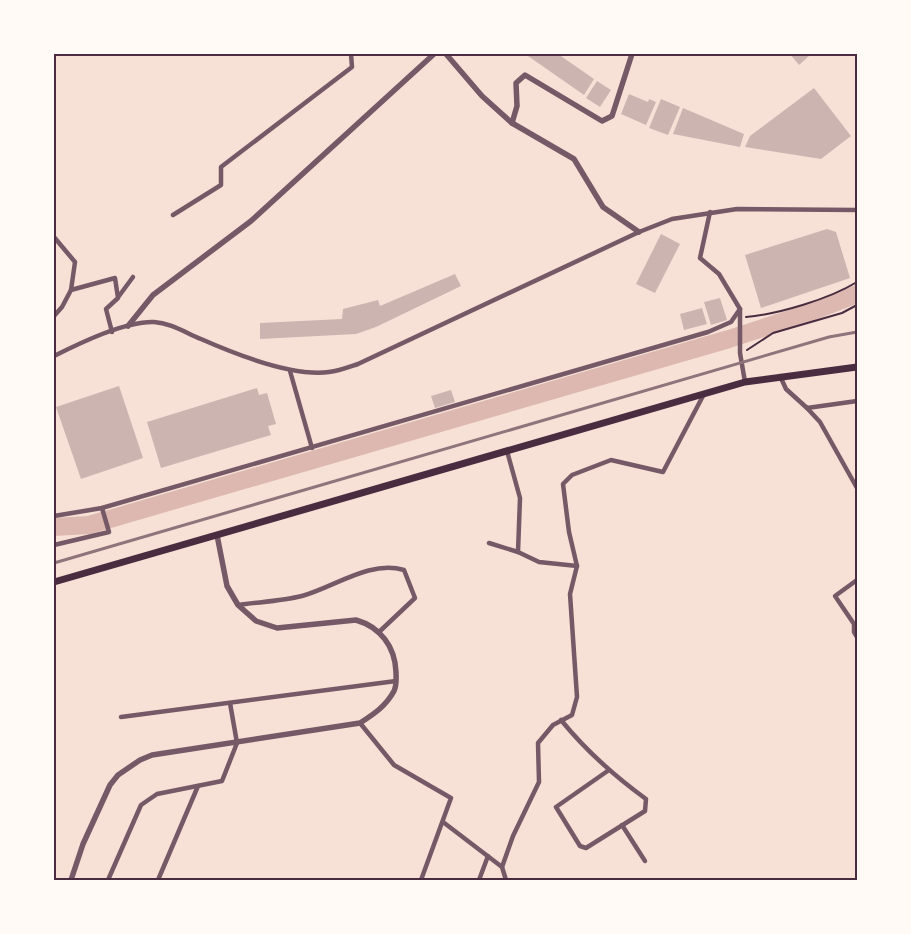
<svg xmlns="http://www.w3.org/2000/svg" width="911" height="934" font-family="'Nunito Sans',sans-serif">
  <rect width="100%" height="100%" fill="#f7e1d7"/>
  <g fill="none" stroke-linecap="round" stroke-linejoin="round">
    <polyline stroke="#dcb8b0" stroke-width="18" points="54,527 89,525 729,339 809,313 857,294"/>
  </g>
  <g fill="#ccb4b1">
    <polygon points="530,54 558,54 594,79 584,95 528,56"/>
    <polygon points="790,54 808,54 809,56 799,65"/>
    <polygon points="597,81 611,90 600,107 586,98"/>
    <polygon points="814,88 851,136 821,159 745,147 750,136"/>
    <polygon points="629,94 648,102 649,99 656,102 646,125 621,114"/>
    <polygon points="661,99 680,107 668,135 649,128"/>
    <polygon points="683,108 744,134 740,147 673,134"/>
    <polygon points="827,229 836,232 850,278 761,308 745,255"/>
    <polygon points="661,234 680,244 655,293 636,284"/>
    <polygon points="455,274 461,286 376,327 356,334 260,339 260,323 342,319 343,309 378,300 380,306"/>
    <polygon points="720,298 727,320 711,325 704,302"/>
    <polygon points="702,308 707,324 684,330 680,314"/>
    <polygon points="119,386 143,458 81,479 56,407"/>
    <polygon points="257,388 259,395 267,393 276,424 268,426 271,435 161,468 147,422"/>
    <polygon points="451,390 455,402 435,408 431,396"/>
  </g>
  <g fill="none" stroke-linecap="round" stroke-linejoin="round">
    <g stroke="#4a2c40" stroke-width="2">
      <path d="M746,317C779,314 829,299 857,282"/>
      <polyline points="747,350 773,333 842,313 857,305"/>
    </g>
    <g stroke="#755966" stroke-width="4.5">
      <polyline points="710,212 700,258 719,274 740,309 740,353 745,382"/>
      <polyline points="173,215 221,185 221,167 352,67 351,54"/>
      <polyline points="54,237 75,262 71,290"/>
      <polyline points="119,296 133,277"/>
      <polyline points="54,316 62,307 71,290 115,278 118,298 106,309 112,332"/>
      <path d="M54,356C80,343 125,321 154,322C171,323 186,333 201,339C235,354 292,377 329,372C339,371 349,367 358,364L639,232L672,219L737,209L857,210"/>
      <polyline points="290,371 312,448"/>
      <polyline points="780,376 786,389 807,408 857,401"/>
      <polyline points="807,408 820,422 857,488"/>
      <polyline points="507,451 520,498 518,552 539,562 577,566"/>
      <polyline points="54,516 102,508 708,332 731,322 740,309"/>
      <polyline points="489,543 518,552"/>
      <polyline points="54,545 109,532 102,508"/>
      <polyline points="857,580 835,596 854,624 854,632 857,637"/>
      <path d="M238,605C259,602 282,601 302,596C335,587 369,560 404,570L415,598L379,632"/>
      <polyline points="121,717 396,681"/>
      <path d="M561,720C587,752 613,775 646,799L645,811L586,848L580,846L556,807L609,770"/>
      <polyline points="360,723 394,765 451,798 421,880"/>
      <polyline points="443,822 502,867 506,880"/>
      <polyline points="622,825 645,861"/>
      <polyline points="502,867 513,836 539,782 538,743 553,725 572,715 577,697 570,594 577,566 569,532 563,484 572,475 611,460 663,472 704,394"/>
      <polyline points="108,880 141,805 157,794 222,781 237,743 230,703"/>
      <polyline points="158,880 198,786"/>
      <polyline points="479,880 488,856"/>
    </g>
    <g stroke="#755966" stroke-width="5.5">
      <polyline points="446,54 482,96 512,123 574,159 603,207 639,232"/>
      <polyline points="512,123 517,106 516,83 525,75 602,121 612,116 632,54"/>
      <polyline points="128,326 153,295 251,221 434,54"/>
      <path d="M71,880L83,844L110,785L118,775L140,760L152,755L360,723C374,714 386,706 394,691C397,685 396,678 396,672C395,646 380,627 356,620L277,628L256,621L238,605L227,586L217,535"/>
    </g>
    <polyline stroke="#4a2c40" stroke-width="7" points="54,582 745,382 857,367"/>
    <polyline stroke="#8f747c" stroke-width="3" points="54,563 829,337 857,332"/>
  </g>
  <rect width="911" height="934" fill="none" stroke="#fffaf5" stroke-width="110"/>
  <rect x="55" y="55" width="801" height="824" fill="none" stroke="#4a2c40" stroke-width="2"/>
</svg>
